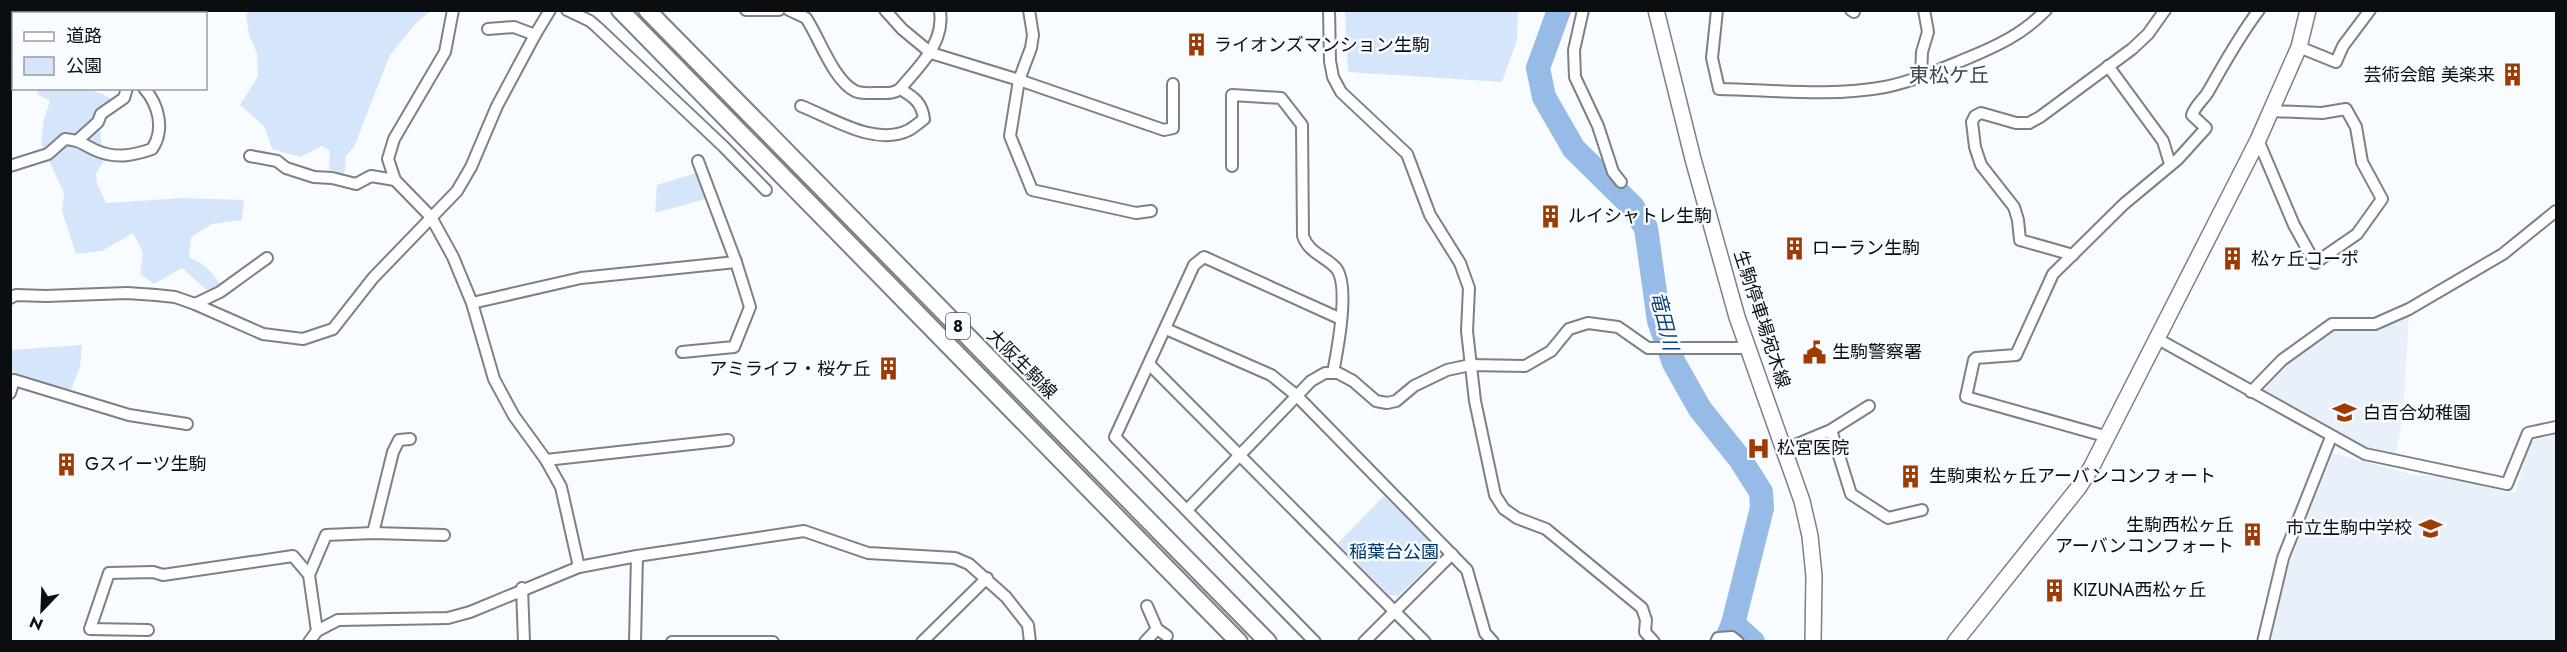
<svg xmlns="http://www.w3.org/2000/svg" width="2567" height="652" font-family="Jost,'Noto Sans JP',sans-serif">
  <rect width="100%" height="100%" fill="#f8fbff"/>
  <g fill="#e8f0f9">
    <polygon points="2409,313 2404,401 2407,403 2395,455 2377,453 2316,425 2261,392 2280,366 2332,328"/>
    <polygon points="2556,434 2555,641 2268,642 2267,637 2289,564 2333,453 2417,476 2440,476 2515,493 2531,441"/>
  </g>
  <g fill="#d6e6fa">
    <polygon points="250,11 431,11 418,21 390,55 354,147 346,156 345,171 342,175 329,169 330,151 322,146 300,157 272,149 264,126 240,105 258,76 257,53 249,35 246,14"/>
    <polygon points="1345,11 1518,11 1517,40 1502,82 1348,72"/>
    <path d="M38,89C65,89 95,84 117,103L100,124L103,162L96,173L97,183L106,203L185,198L244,200L242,220L212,224L191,237L189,257C204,264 214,272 221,287L207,290L182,268L154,284L140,274L143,253L133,233L102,251L76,254L62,211L64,193L41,143L44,119L50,101L37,94Z"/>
    <polygon points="696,173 706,199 655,213 657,185"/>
    <polygon points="82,345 80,367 71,390 11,373 11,350"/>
    <polygon points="1384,496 1438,548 1437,558 1398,596 1389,595 1338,543"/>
  </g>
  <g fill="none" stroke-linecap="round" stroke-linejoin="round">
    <g stroke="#97bbe7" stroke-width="24">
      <polyline points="1559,10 1538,68 1544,97 1574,149 1632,206 1646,228 1659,321 1674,363 1700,409 1740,459 1761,492 1762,508 1733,624 1725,642"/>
      <polyline points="1733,624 1753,642"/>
    </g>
    <defs>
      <g id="street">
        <polyline points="138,10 139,14"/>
        <polyline points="453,10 445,52 394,139 388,159 395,180 431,217 453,257 472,303 494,379 514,416 546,460 561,487 579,567"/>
        <polyline points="567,10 590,21 597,27 724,147 766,190"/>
        <polyline points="746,10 779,10"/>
        <path d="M789,10L806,18C819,37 833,80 855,91C861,94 872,93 878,93C887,93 893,94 900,89C920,65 945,43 940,10"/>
        <polyline points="885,10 902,29 931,53 1019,80 1164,130 1173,128 1173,84"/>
        <polyline points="1029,10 1033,35 1031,48 1019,80 1010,136 1032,190 1136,213 1151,211"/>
        <polyline points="1329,10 1330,61 1333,77 1341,92 1407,154 1430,215 1460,263 1469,288 1467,331 1475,401 1495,495 1504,509 1517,518 1546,529 1642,608 1646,620 1645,632 1654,642"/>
        <polyline points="1583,10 1574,50 1575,77 1598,126 1613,172 1621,182"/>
        <path d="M1717,10L1712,58L1719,89C1774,90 1831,97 1885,87C1914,81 1941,69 1968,58C1997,46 2023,34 2046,10"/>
        <polyline points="1851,10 1854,12"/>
        <polyline points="488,29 514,27 535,35"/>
        <polyline points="2299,47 2336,62 2343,46 2370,10"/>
        <polyline points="2108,66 2163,141 2170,164"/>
        <polyline points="1921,77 1922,52 1928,32 1924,10"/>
        <path d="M801,106C832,118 875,147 909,130C914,127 920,122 924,119C922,103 914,97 900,89"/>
        <polyline points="78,140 98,122 101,114 124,98 127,88"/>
        <polyline points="2258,140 2294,225 2315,263 2357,234 2382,199 2362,162 2356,127 2346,109 2322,113 2270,111"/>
        <polyline points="250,156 277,161 286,168 314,177 332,178 356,184 371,176 395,180"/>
        <path d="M10,166L48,154L65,139C80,140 82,144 95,150C115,159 132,156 152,149C165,130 159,105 144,88"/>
        <path d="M1232,166V95L1281,98L1302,125L1303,236C1309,253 1323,255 1335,267C1351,283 1337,352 1333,373"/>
        <polyline points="2073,255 2020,240 2018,220 2014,207 1981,165 1975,147 1972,122 1975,116 1981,113 2016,123 2029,123 2040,117 2132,49 2148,34 2165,10"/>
        <polyline points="10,298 16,295 46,296 127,293 156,295 175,297 195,304 263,334 303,339 333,329 373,278 457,191 471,167 497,106 535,35 550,10"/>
        <polyline points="472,303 581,278 736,262"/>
        <polyline points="195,304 220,292 267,258"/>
        <polyline points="1166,329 1271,375 1297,396 1467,570 1485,633 1493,642"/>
        <polyline points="2156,338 2365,454 2507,484 2528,433 2556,427"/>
        <polyline points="682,352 734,347 750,307 736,262 698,161"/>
        <polyline points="1149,364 1425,642"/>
        <polyline points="2251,392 2282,360 2332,324 2375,324 2409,309 2503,254 2556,211"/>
        <polyline points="10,393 14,380 129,415 187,424"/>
        <polyline points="1831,430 1851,494 1888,518 1922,510"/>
        <path d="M2108,437L1966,397L1974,360L1976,358L2016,355L2053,274L2124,204L2178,159L2206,128L2192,115C2195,106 2203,100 2208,92C2224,64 2239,36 2259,10"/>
        <polyline points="1783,450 1831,430 1869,406"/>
        <polyline points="546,460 728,440"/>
        <polyline points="1187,510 1311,381 1325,373 1338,373 1353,381 1376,401 1387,403 1396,401 1414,386 1447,370 1470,365 1525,366 1551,351 1569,329 1588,323 1618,327 1648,348 1748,348"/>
        <polyline points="373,533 393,452 399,440 410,439"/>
        <polyline points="522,588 524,642"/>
        <polyline points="1147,606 1157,629 1167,636"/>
        <polyline points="148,630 90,629 109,573 153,572 163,575 293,556 309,575"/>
        <polyline points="317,631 309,575 326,535 373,533 444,535"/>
        <polyline points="309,642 317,631 338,620 448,618 470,612 579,567 637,556 804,531 868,553 955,558 969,564 1006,597 1028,625 1030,642"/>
        <polyline points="635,642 637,556"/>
        <polyline points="672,642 773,642"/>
        <polyline points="922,642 987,578"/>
        <polyline points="1145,642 1157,629"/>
        <polyline points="1315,642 1115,437 1194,265 1204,257 1341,319"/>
        <polyline points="1364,642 1452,554"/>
        <polyline points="1716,642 1718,638 1732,637 1738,642"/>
        <polyline points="2263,642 2283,558 2331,437"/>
      </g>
      <g id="secondary">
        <polyline points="1656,10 1693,159 1737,317 1802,501 1810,536 1814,576 1813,642"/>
        <polyline points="1955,642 2079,487 2091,468 2258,140 2299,47 2308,10"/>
      </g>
      <g id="primary">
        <polyline points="620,10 1239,642"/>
        <polyline points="647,10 1268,642"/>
      </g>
    </defs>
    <use href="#street" stroke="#7b8188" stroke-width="14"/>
    <use href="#secondary" stroke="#7b8188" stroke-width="18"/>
    <use href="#primary" stroke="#7b8188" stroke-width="20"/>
    <use href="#street" stroke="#fff" stroke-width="10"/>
    <use href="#secondary" stroke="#fff" stroke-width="15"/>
    <use href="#primary" stroke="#fff" stroke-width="16"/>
  </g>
  <defs>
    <symbol id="building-bare" viewBox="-9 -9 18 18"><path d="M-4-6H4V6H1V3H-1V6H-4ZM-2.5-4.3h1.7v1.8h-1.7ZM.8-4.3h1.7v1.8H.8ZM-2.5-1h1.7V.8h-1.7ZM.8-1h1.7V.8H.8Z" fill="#9e3b00" stroke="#f8fbff" stroke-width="2.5" paint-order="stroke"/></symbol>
    <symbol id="civic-bare" viewBox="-9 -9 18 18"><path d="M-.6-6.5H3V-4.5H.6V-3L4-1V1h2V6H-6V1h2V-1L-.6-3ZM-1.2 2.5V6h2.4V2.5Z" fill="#9e3b00" stroke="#f8fbff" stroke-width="2.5" paint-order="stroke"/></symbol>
    <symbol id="school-bare" viewBox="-9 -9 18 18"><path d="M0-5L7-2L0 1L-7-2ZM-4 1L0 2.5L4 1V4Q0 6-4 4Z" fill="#9e3b00" stroke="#f8fbff" stroke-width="2.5" paint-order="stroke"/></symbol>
    <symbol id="hospital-bare" viewBox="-9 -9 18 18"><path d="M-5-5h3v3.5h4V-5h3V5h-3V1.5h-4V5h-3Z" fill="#9e3b00" stroke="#f8fbff" stroke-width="2.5" paint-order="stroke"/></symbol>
  </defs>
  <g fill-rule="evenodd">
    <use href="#building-bare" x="1180" y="28" width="33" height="33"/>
    <use href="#building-bare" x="2496" y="58" width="33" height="33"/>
    <use href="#building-bare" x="1534" y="200" width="33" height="33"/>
    <use href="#building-bare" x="1778" y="232" width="33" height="33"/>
    <use href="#building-bare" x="2216" y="242" width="33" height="33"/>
    <use href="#civic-bare" x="1798" y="336" width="33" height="33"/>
    <use href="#building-bare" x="872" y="352" width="33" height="33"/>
    <use href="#school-bare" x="2328" y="396" width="33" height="33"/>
    <use href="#hospital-bare" x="1742" y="432" width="33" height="33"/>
    <use href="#building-bare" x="50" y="448" width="33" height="33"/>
    <use href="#building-bare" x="1894" y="460" width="33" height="33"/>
    <use href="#school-bare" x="2414" y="512" width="33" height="33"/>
    <use href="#building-bare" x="2236" y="518" width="33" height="33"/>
    <use href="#building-bare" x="2038" y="574" width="33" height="33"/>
  </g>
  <g text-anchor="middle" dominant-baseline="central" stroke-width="5" stroke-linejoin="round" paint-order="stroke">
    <rect fill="#f8fbff" stroke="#525558" stroke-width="1.5" x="946" y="313" width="24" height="26" rx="4.5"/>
    <g font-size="16" font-weight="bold" fill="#0b0e10">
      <text x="958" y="326">8</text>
    </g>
    <g font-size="18" fill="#0b0e10" stroke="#f8fbff" text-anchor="start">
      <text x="1214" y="45">ライオンズマンション生駒</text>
      <text x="2495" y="75" text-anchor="end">芸術会館 美楽来</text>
      <text x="1568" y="216">ルイシャトレ生駒</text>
      <text x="1812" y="248">ローラン生駒</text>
      <text x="2251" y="259">松ヶ丘コーポ</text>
      <text x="1832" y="352">生駒警察署</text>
      <text x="871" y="369" text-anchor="end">アミライフ・桜ケ丘</text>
      <text x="2363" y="413">白百合幼稚園</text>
      <text x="1777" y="448">松宮医院</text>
      <text x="85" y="464">Gスイーツ生駒</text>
      <text x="1929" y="476">生駒東松ヶ丘アーバンコンフォート</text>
      <text x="2234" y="525" text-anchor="end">生駒西松ヶ丘<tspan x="2234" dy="21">アーバンコンフォート</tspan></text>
      <text x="2412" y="528" text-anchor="end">市立生駒中学校</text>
      <text x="2073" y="590">KIZUNA西松ヶ丘</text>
    </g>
    <g font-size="18" fill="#0b0e10" stroke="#f8fbff">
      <text transform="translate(1762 319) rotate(72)">生駒停車場宛木線</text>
      <text transform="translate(1022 364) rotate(45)">大阪生駒線</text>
    </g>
    <g font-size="18" fill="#00366a" stroke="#f8fbff">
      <text x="1394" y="552">稲葉台公園</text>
    </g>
    <g font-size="20" fill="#41464d" stroke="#f8fbff">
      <text x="1949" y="75">東松ケ丘</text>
    </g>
    <g font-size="20" font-style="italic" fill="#0f4277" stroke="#f8fbff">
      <text transform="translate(1664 321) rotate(76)">竜田川</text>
    </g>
  </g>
  <rect width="2567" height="652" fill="none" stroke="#0b0e10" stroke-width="24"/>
  <rect x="12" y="12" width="195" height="78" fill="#f8fbff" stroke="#999c9f" stroke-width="1.5"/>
  <rect x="24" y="32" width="30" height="9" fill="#ffffff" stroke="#999c9f" stroke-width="1.5"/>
  <text x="66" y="42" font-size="18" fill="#0b0e10">道路</text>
  <rect x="24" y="57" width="30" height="18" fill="#d6e6fa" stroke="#999c9f" stroke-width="1.5"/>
  <text x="66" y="72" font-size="18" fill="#0b0e10">公園</text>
  <g transform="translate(42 610) rotate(203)" stroke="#f8fbff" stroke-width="4.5" paint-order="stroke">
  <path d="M0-4.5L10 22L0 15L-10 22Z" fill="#0b0e10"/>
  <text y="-9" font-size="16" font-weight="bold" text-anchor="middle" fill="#0b0e10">N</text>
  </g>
</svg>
